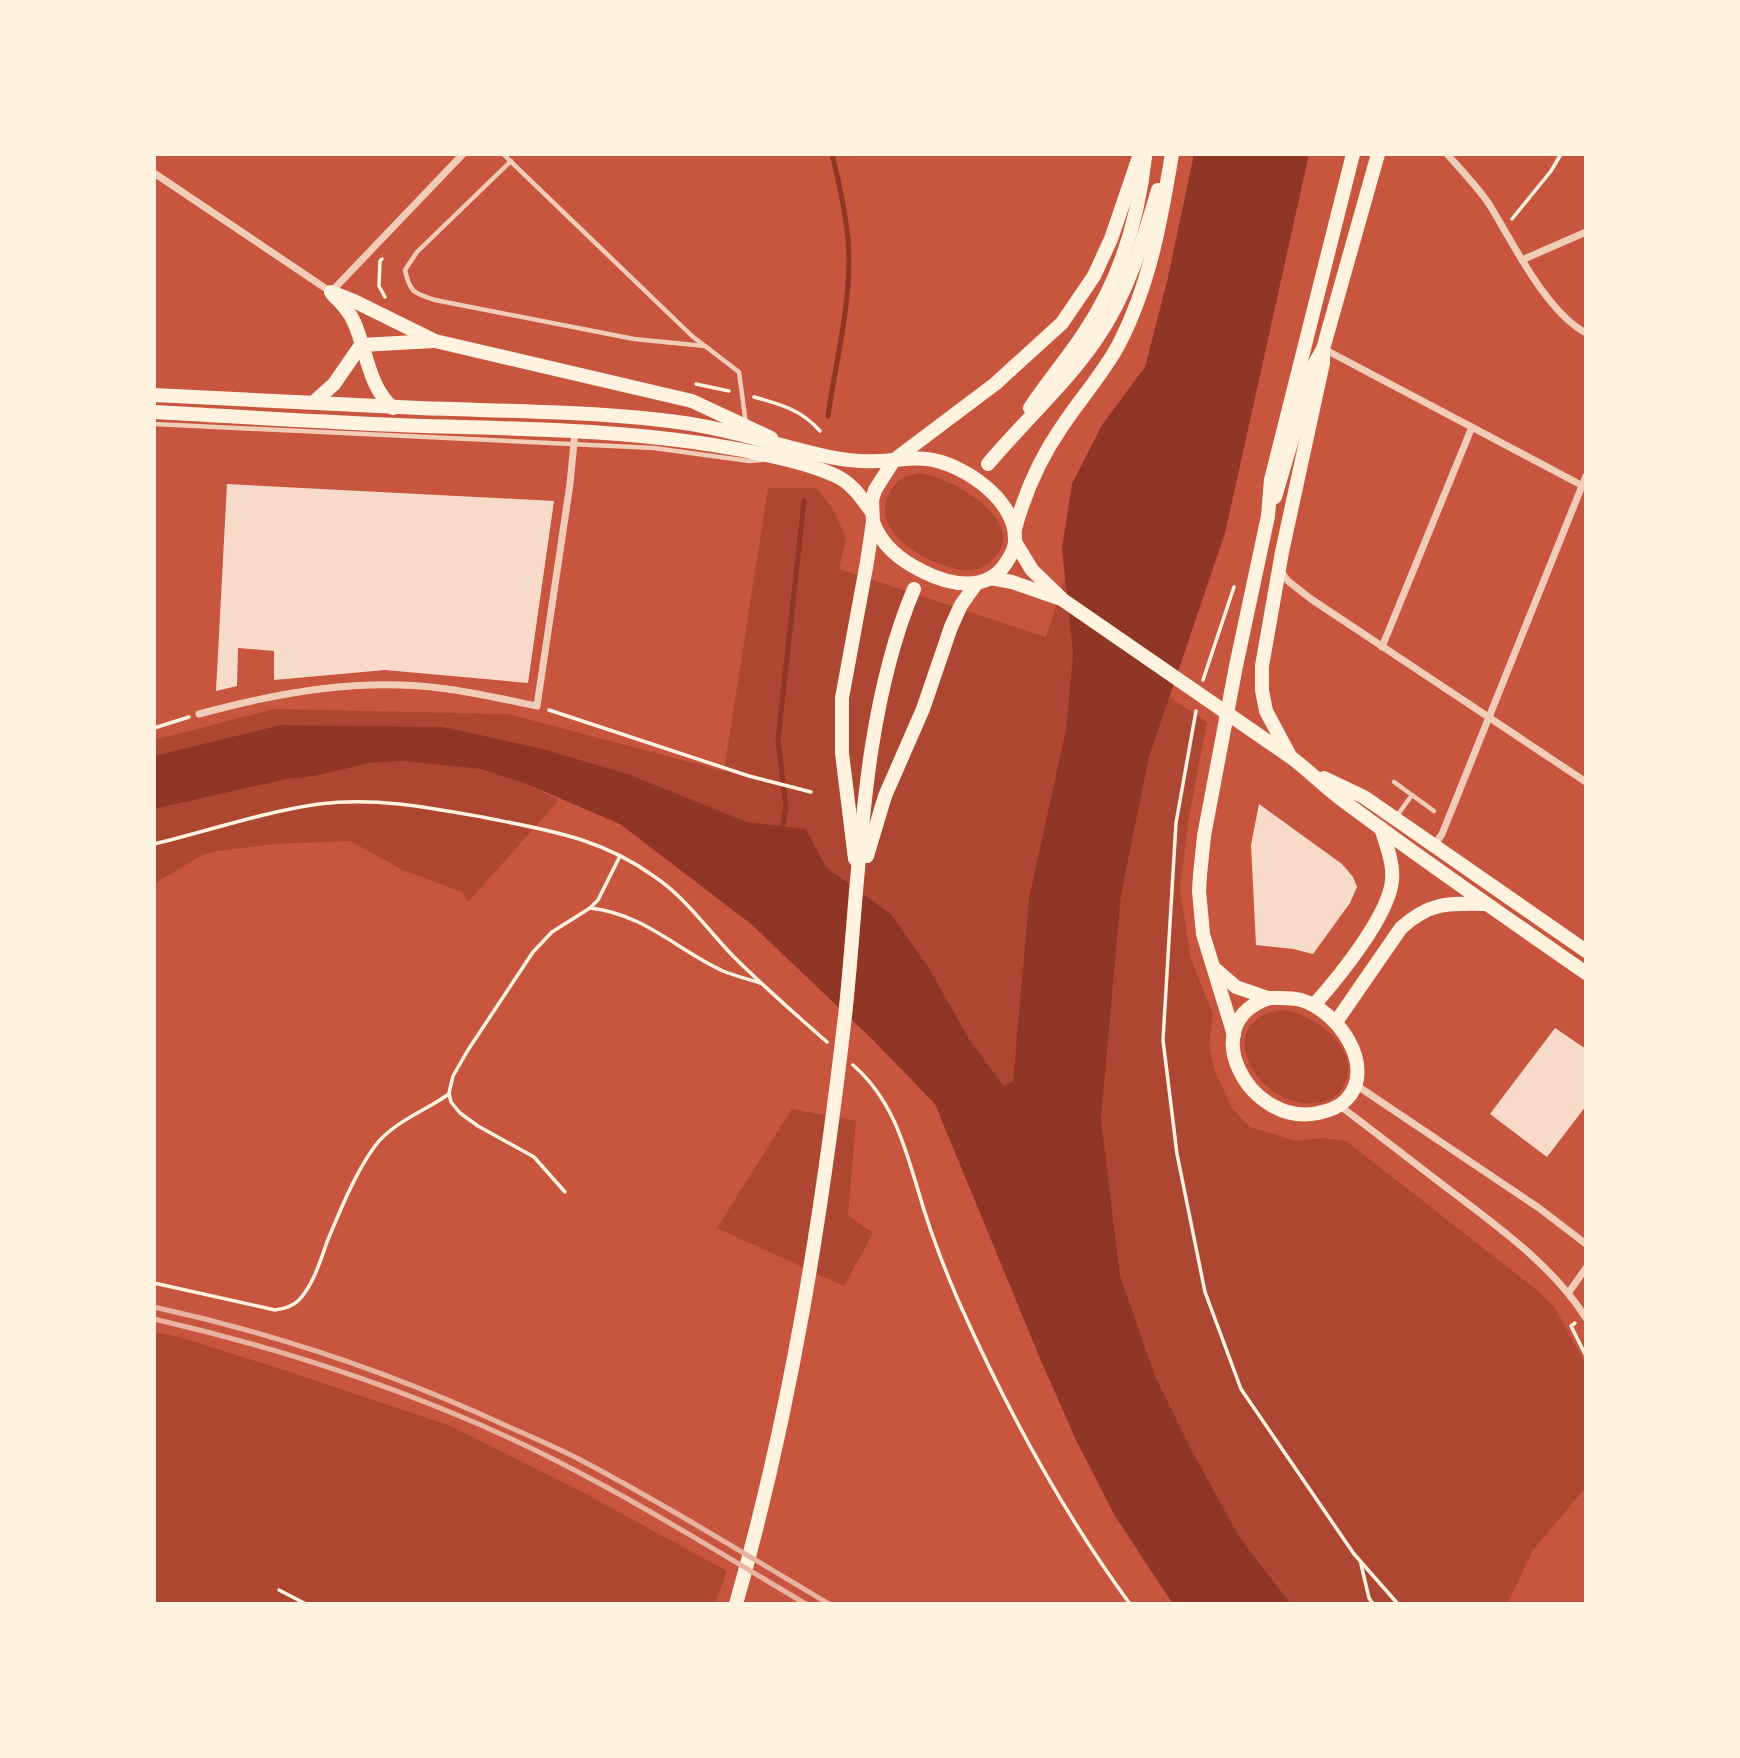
<svg xmlns="http://www.w3.org/2000/svg" width="1740" height="1758" font-family="Ubuntu,sans-serif">
  <rect width="100%" height="100%" fill="#c8553d"/>
  <g fill="#ae4732">
    <path d="M919,473C951,476 1034,524 991,561C983,569 973,571 962,570C929,565 867,533 890,492C896,480 906,475 919,473Z"/>
    <polygon points="768,488 816,488 832,507 846,538 839,569 1046,637 1066,575 1073,653 1066,729 1029,898 1013,1081 1004,1086 969,1039 929,968 891,914 826,867 806,829 747,822 628,774 539,748 444,727 280,725 154,756 154,740 275,709 508,714 724,771"/>
    <polygon points="1169,697 1207,722 1188,822 1180,890 1191,959 1213,1014 1209,1044 1214,1069 1232,1108 1250,1127 1296,1141 1323,1138 1346,1141 1537,1290 1555,1308 1586,1365 1586,1487 1533,1550 1507,1604 1291,1604 1240,1538 1192,1451 1155,1376 1120,1275 1101,1119 1121,895 1149,757"/>
    <polygon points="402,761 481,769 529,785 559,800 468,902 462,892 403,870 350,841 274,844 217,851 200,856 154,884 154,809 287,779 315,776 370,763"/>
    <path d="M1283,1010C1315,1014 1364,1050 1343,1087C1338,1095 1331,1100 1322,1102C1259,1116 1206,1019 1283,1010Z"/>
    <polygon points="792,1109 856,1121 848,1215 873,1233 844,1286 717,1228"/>
    <polygon points="154,1332 179,1337 284,1370 451,1426 571,1486 727,1571 715,1604 154,1604"/>
  </g>
  <polygon fill="#8f3625" points="1194,154 1309,154 1225,533 1149,757 1121,895 1101,1119 1120,1275 1155,1376 1192,1451 1240,1538 1291,1604 1173,1604 1115,1516 1076,1440 1039,1356 935,1104 872,1039 751,924 620,824 529,785 481,769 402,761 370,763 315,776 287,779 154,809 154,756 280,725 444,727 539,748 628,774 747,822 806,829 826,867 891,914 929,968 969,1039 1004,1086 1013,1081 1029,898 1066,729 1073,653 1062,549 1072,484 1102,425 1145,367 1167,282"/>
  <g fill="none" stroke-linecap="round" stroke-linejoin="round">
    <g stroke="#8f3625" stroke-width="5">
      <path d="M828,416C836,359 853,297 848,239C845,210 839,182 832,154"/>
      <polyline points="782,831 786,808 778,740 804,501"/>
    </g>
  </g>
  <g fill="#f7dbc8">
    <polygon points="227,484 554,501 528,683 385,670 274,680 274,651 238,648 237,686 216,691"/>
    <polygon points="1259,804 1342,864 1353,877 1357,887 1350,903 1313,954 1293,949 1256,945 1251,845"/>
    <polygon points="1555,1028 1586,1049 1586,1106 1547,1157 1490,1114"/>
  </g>
  <g fill="none" stroke-linecap="round" stroke-linejoin="round">
    <g stroke="#fff3e0" stroke-width="3.5">
      <polyline points="1512,219 1551,171 1561,154"/>
      <polyline points="382,259 380,261 379,286 385,297"/>
      <polyline points="696,384 729,391"/>
      <path d="M754,397C780,404 802,410 820,431"/>
      <polyline points="1203,680 1234,587"/>
      <polyline points="549,710 749,776 811,792"/>
      <polyline points="1196,711 1176,823 1163,1040 1177,1154 1205,1292 1241,1389 1354,1554 1398,1604"/>
      <polyline points="154,728 189,717"/>
      <path d="M154,844C208,831 263,812 319,804C374,797 427,807 482,817C546,830 600,837 655,877C686,898 707,929 733,956C763,986 795,1014 827,1042"/>
      <path d="M590,908C644,914 676,949 723,971C735,976 748,979 760,983"/>
      <path d="M853,1065C899,1105 908,1161 926,1216C935,1244 946,1272 958,1300C1005,1406 1061,1510 1130,1604"/>
      <polyline points="565,1192 534,1157 478,1126 460,1113 451,1102 449,1093 453,1076 468,1050 533,952 552,932 590,908 598,900 620,856"/>
      <path d="M154,1283L275,1310C284,1309 292,1307 299,1300C313,1285 320,1262 327,1242C340,1211 355,1173 375,1146C393,1122 425,1111 449,1094"/>
      <polyline points="1575,1323 1571,1326 1586,1356"/>
      <polyline points="1361,1564 1369,1598 1373,1604"/>
      <polyline points="279,1590 306,1604"/>
    </g>
    <g stroke="#f1ccb7" stroke-width="4.5">
      <polyline points="503,154 692,336 739,372 746,424"/>
      <path d="M511,161L417,252L405,270C410,293 414,293 435,300L634,339L705,346"/>
      <polyline points="154,424 654,448 749,461 762,460"/>
      <polyline points="1394,782 1434,811"/>
      <polyline points="1396,817 1412,795"/>
    </g>
    <g stroke="#f1ccb7" stroke-width="7">
      <path d="M1447,154C1461,170 1477,186 1489,204C1512,241 1546,312 1586,333"/>
      <polyline points="154,173 331,292 463,154"/>
      <polyline points="1522,260 1586,232"/>
      <polyline points="1324,349 1585,487"/>
      <polyline points="1280,570 1288,581 1311,599 1586,782"/>
      <polyline points="1382,647 1472,427"/>
      <path d="M199,714C280,692 363,677 447,689C477,693 507,700 537,706L570,484L575,432"/>
      <polyline points="1434,846 1442,834 1586,476"/>
      <polyline points="1356,1085 1539,1208 1586,1244"/>
      <path d="M1340,1106C1380,1136 1419,1167 1459,1197C1506,1233 1554,1268 1586,1318"/>
      <polyline points="1569,1292 1586,1268"/>
    </g>
    <g stroke="#fff3e0" stroke-width="14">
      <polyline points="331,292 354,301 435,341 692,401 771,438"/>
      <path d="M333,295C342,303 349,311 354,322C367,351 368,386 393,408"/>
      <path d="M154,395C242,399 330,404 419,408C499,411 580,411 661,420C703,424 744,435 785,446C816,454 845,463 877,461C893,461 911,457 927,459C962,463 1015,499 1015,538C1016,547 1011,555 1006,563C987,593 949,585 922,571C900,560 882,546 873,522"/>
      <polyline points="314,402 334,384 361,345 434,341"/>
      <path d="M1030,408C1047,382 1067,359 1084,333C1120,280 1138,220 1145,157"/>
      <path d="M154,412C244,417 334,423 425,426C532,429 641,430 747,451C776,457 807,463 834,475C851,482 861,497 871,511"/>
      <path d="M988,464C1024,421 1066,384 1097,338C1128,293 1143,241 1158,190"/>
      <polyline points="1275,497 1314,365 1323,349 1378,154"/>
      <path d="M1015,529C1025,492 1039,460 1061,428C1080,399 1103,374 1119,344C1150,284 1161,220 1172,154"/>
      <path d="M1015,542L1032,570L1063,600L1292,758C1309,771 1324,786 1341,799C1421,859 1504,916 1586,973"/>
      <polyline points="991,578 1012,582 1058,598"/>
      <polyline points="1289,754 1266,711 1262,690 1262,666 1282,552 1323,363 1323,349"/>
      <polyline points="1324,778 1364,797 1586,951"/>
      <polyline points="867,856 885,796 923,709 951,627 961,605 976,584"/>
      <polyline points="855,859 842,753 842,698 867,562 873,522 872,500 875,490 894,460 995,384 1062,323 1094,276 1111,239 1140,154"/>
      <polyline points="1214,968 1236,987 1268,998"/>
      <path d="M1269,998C1279,998 1290,997 1301,1000C1337,1010 1378,1067 1346,1100C1338,1108 1329,1111 1318,1113C1250,1128 1193,1023 1269,998Z"/>
      <path d="M1314,1005C1338,978 1388,917 1392,881C1394,864 1386,844 1381,828"/>
      <path d="M1336,1022L1401,928C1430,902 1448,903 1486,904"/>
      <polyline points="1234,1035 1203,934 1199,891 1200,875 1204,836 1236,666 1268,516 1271,480 1353,154"/>
      <path d="M736,1604C791,1411 822,1215 845,1016C860,879 860,716 914,589"/>
    </g>
    <g stroke="#e9b49f" stroke-width="5">
      <path d="M154,1307C277,1334 395,1374 509,1427C532,1437 555,1447 577,1458C662,1503 745,1554 829,1604"/>
      <path d="M154,1319C258,1343 359,1374 457,1415C580,1465 693,1537 806,1604"/>
    </g>
  </g>
  <rect width="1740" height="1758" fill="none" stroke="#fff3e0" stroke-width="312"/>
</svg>
